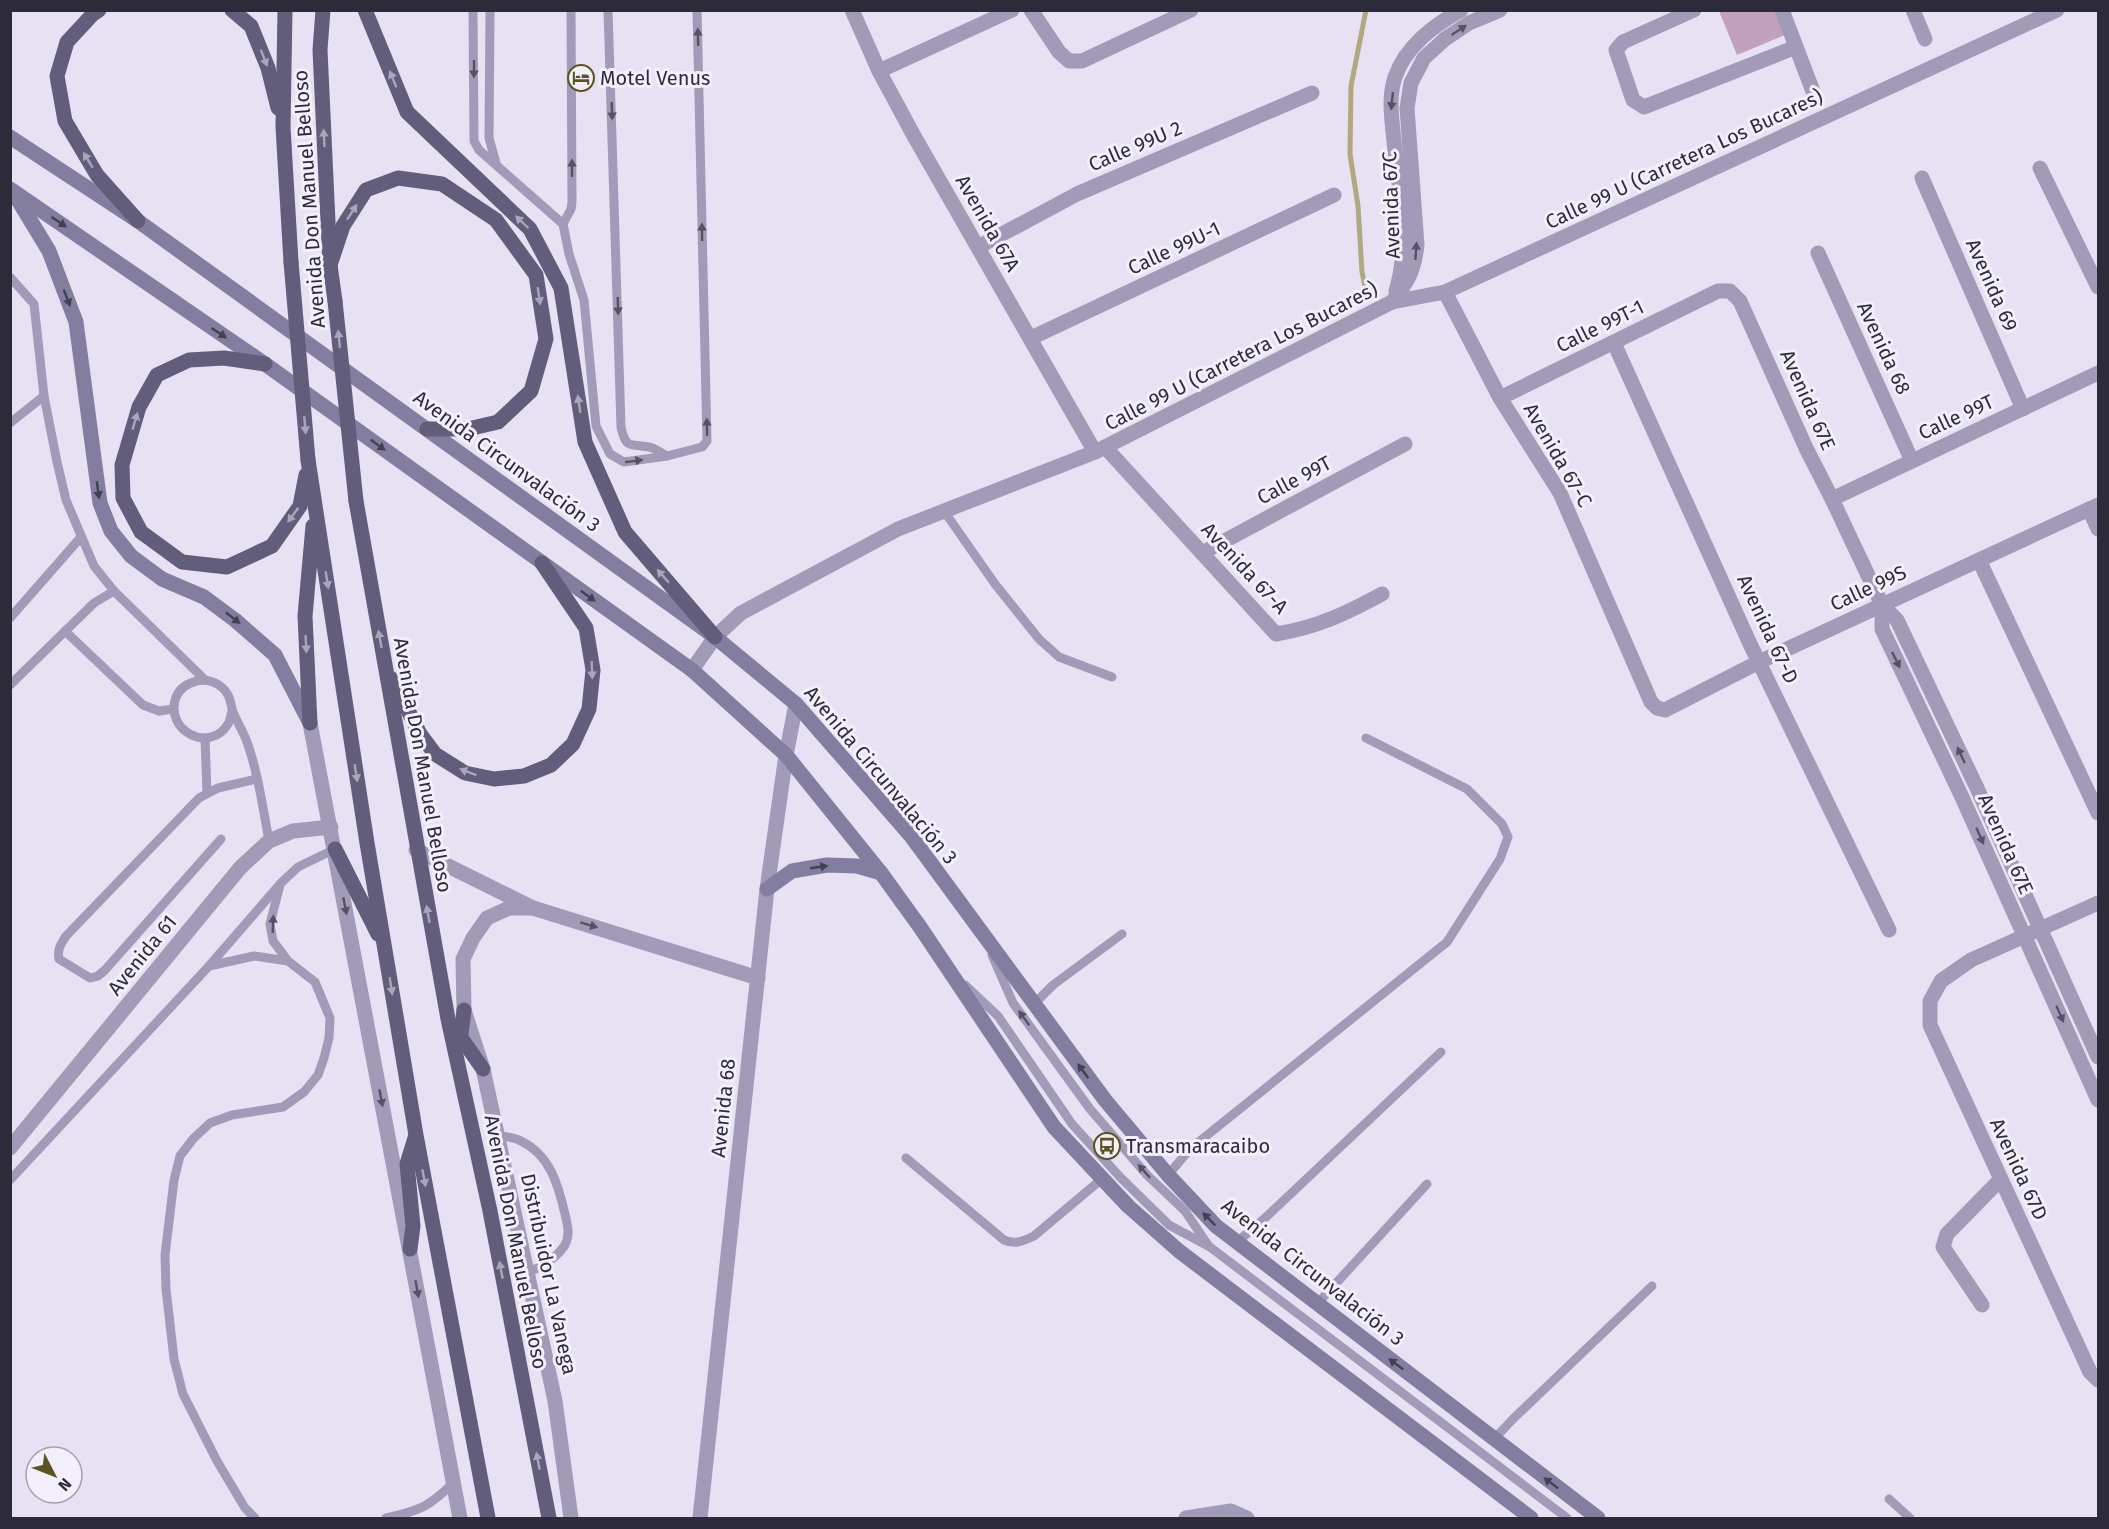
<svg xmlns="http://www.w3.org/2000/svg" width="2109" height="1529" font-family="'Fira Sans',sans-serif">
  <rect width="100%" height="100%" fill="#e7e1f3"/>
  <polygon fill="#c2a1be" points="1719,11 1776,11 1785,35 1737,55"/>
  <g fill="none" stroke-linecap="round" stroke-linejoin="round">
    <polyline stroke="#b0a881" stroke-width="5" points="1365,286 1362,272 1358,206 1350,154 1351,86 1366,10"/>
    <g stroke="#a29bb8" stroke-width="9">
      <polyline points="473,10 474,141 479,150 563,224 569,254 584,300 596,426 610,454 624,462 667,456 702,447 707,441 697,10"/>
      <polyline points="490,10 489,138 496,163"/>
      <path d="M608,10L621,427C626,450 630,443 649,447C655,448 661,453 667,456"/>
      <polyline points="563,224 571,209 572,202 571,10"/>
      <polyline points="10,277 34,304 44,396 57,462 66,500 94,566 114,591"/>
      <polyline points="10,423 44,396"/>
      <polyline points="944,511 995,584 1039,639 1059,657 1112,677"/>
      <polyline points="10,618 81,537"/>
      <polyline points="65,631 143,705 159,711 173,709"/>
      <polyline points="10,685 94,603 114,591 204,679"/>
      <path d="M232,711C231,715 230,721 228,724C210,754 164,731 176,697C180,688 188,683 197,681C209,678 222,684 228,695C231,700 231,707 233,712C237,722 243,731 247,742C258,773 263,808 269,841"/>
      <polyline points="205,738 207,793"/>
      <path d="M221,839L105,970L98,976L90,978L59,959C57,949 61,944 66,936L199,798L218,788L257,779"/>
      <polyline points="280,885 270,924 273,941 288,961"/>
      <polyline points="992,955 1013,1003 1090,1109 1147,1175 1185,1211 1208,1245"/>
      <polyline points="209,966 254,956 288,961 315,982 330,1018 329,1038 324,1058 318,1075 304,1092 283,1107 232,1115 210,1123 193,1139 180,1156 174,1180 165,1255 166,1289 174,1359 183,1394 217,1461 245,1508 255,1518"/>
      <polyline points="965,985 998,1016 1072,1124 1120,1177 1169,1225 1210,1247 1567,1518"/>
      <polyline points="1034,1004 1053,985 1122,934"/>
      <path d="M498,1135C505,1137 514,1137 521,1141C550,1155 558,1184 565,1214C568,1226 571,1239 562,1249C554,1260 539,1267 528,1273"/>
      <path d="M906,1158L1004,1240C1016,1245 1023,1241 1034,1236L1103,1178"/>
      <polyline points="1168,1175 1190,1149 1447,942 1500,859 1508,837 1502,824 1467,789 1366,738"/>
      <polyline points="10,1180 209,966 281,883 298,867 335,849"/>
      <polyline points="1237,1242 1264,1219 1441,1052"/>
      <polyline points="1317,1304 1427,1184"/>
      <polyline points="1494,1439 1513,1419 1652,1286"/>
      <polyline points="1889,1499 1910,1518"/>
      <path d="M386,1518C419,1511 429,1507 453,1483"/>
    </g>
    <g stroke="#a29bb8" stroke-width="15">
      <polyline points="852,10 879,71 914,136 1095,452"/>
      <polyline points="1031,10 1059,52 1069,61 1082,61 1191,10"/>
      <polyline points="1694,10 1623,42 1616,50 1633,100 1644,107 1796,47"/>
      <polyline points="1782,10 1814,94"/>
      <polyline points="1913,10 1925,39"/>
      <polyline points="879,71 1012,10"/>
      <polyline points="2040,168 2098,287"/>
      <polyline points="1922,178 2023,409"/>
      <polyline points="978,247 1077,194 1312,93"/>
      <polyline points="1818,253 1912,461"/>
      <path d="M1396,291C1411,243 1399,190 1394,141C1392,120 1388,98 1395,77C1406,46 1433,26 1461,10"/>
      <polyline points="1445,292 1500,398 1560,493 1651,702 1657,708 1665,710 1759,662 2098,505"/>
      <path d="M1392,302C1408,281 1414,272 1417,245L1407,108L1411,83L1424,58L1445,39L1469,23L1500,10"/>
      <polyline points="1031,338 1334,195"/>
      <polyline points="1614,343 1751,646 1889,930"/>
      <polyline points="1500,398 1718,291 1730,291 1740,301 1806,448 1832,499 1882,605 1897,620 1977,788 2098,1057"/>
      <path d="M1105,447L1276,634C1318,627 1345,614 1382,594"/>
      <polyline points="1832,499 2098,373"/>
      <polyline points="2089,509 2098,529"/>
      <polyline points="1202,553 1405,444"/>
      <polyline points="1979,560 2098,813"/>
      <polyline points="1882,605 1882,629 1961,795 2098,1100"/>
      <polyline points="692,670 715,637 741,613 898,529 1095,452 1392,302 1445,292 2057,10"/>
      <polyline points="310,723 460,1518"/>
      <polyline points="416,850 533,908 758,978"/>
      <polyline points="2098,903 1971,960 1941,981 1930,1001 1930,1025 2090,1372 2098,1380"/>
      <polyline points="533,908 509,908 487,918 473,938 463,959 464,1010 483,1069 555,1401 571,1518"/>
      <polyline points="10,1148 240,868 269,841 293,831 331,827"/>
      <polyline points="1982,1305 1943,1247 1947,1234 2001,1179"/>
      <polyline points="700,1518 767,889 786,755 796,704"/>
      <polyline points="1186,1518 1231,1511 1247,1518"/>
    </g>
    <g stroke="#837e9f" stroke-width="15">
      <polyline points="10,137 138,221 715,637 796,704 911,836 1105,1100 1168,1175 1216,1226 1598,1518"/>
      <polyline points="10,189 265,364 692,670 786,755 881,873 920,927 1054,1127 1128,1206 1179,1251 1531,1518"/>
      <polyline points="15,195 49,251 76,322 100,503 111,531 131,556 162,579 204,597 235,620 275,655 310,723"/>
      <polyline points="767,889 792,871 827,865 857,866 881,873"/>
    </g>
    <g stroke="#615d7b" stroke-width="15">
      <polyline points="99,10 93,14 67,42 57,76 65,121 97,175 138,221"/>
      <polyline points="232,10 251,26 268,68 278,108"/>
      <polyline points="285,10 283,127 291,262"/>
      <polyline points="323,10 320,50 330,265 335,301"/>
      <polyline points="365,10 407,112 530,229 561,288 585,442 625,532 715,637"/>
      <polyline points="330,265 343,226 366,190 398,178 442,184 496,220 536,275 546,339 531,391 498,422 468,429 427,429"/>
      <polyline points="265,364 224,358 189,360 157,375 139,407 122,465 123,498 141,532 182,562 227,567 272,546 300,506 306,475"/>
      <polyline points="308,460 367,843 416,1135 488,1518"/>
      <polyline points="356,501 448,1019 490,1211 549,1518"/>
      <polyline points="392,679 420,734 435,754 465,773 494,779 524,776 551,765 573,744 589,709 593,670 586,628 542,563"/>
      <polyline points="310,723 305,616 313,526"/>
      <polyline points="335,849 378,934"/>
      <polyline points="452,1025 483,1069"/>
      <polyline points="460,1042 464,1010"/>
      <polyline points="410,1249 413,1226 407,1164 415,1138"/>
    </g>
    <g stroke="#615d7b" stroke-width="15">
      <polyline points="291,262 308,460"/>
      <polyline points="335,301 356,501"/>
    </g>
  </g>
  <defs><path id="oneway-solid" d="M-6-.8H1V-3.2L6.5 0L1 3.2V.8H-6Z" transform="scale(1.5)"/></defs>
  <g fill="#565266">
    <use href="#oneway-solid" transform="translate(1459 30) rotate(-33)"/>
    <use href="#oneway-solid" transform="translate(698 37) rotate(-91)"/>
    <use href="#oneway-solid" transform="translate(474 69) rotate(90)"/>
    <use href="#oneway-solid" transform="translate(1392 101) rotate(96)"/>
    <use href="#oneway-solid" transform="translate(612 111) rotate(88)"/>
    <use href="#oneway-solid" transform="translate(572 168) rotate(-90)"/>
    <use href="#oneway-solid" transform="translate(702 232) rotate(-91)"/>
    <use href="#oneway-solid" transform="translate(1416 251) rotate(-86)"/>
    <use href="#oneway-solid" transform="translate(618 306) rotate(88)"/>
    <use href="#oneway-solid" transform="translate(707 427) rotate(-91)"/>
    <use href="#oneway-solid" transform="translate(634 461) rotate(-7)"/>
    <use href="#oneway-solid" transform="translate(1896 660) rotate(64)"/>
    <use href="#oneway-solid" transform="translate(1961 755) rotate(-115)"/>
    <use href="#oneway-solid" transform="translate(1980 836) rotate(66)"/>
    <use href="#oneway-solid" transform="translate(345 906) rotate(79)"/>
    <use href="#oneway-solid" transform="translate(273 924) rotate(-88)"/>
    <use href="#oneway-solid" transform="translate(589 925) rotate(17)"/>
    <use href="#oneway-solid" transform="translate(2060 1014) rotate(66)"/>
    <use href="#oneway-solid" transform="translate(1024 1018) rotate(-126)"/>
    <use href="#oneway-solid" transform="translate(381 1098) rotate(79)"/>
    <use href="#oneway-solid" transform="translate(1144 1171) rotate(-132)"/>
    <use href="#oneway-solid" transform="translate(417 1289) rotate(80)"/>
  </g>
  <g fill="#aaa6ba">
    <use href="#oneway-solid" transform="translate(264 58) rotate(69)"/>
    <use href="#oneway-solid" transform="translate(393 79) rotate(-112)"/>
    <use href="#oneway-solid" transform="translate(324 138) rotate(-93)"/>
    <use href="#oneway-solid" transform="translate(88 160) rotate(-121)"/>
    <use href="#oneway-solid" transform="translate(352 212) rotate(-57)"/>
    <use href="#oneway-solid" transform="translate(522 222) rotate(-136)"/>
    <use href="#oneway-solid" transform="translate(539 296) rotate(81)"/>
    <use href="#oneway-solid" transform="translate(339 339) rotate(-96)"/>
    <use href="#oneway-solid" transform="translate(579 404) rotate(-99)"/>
    <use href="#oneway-solid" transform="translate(135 421) rotate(-74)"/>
    <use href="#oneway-solid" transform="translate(305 425) rotate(85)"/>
    <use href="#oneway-solid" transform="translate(293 515) rotate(126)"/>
    <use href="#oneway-solid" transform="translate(663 576) rotate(-131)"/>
    <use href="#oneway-solid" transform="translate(327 580) rotate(81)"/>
    <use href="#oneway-solid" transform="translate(380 639) rotate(-100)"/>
    <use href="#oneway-solid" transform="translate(306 644) rotate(87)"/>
    <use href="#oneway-solid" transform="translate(592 670) rotate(88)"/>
    <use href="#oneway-solid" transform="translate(468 772) rotate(-159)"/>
    <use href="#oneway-solid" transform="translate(356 773) rotate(81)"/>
    <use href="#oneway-solid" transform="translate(428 914) rotate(-100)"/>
    <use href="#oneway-solid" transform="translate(391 986) rotate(81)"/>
    <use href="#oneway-solid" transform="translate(424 1178) rotate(79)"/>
    <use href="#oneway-solid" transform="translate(501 1270) rotate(-101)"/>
    <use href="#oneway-solid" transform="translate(538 1461) rotate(-101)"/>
  </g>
  <g fill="#424053">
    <use href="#oneway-solid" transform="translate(59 222) rotate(34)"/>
    <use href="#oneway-solid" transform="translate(67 298) rotate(69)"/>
    <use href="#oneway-solid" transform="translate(219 333) rotate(34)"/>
    <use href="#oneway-solid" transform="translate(378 445) rotate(36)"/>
    <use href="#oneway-solid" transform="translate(98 490) rotate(82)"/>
    <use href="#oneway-solid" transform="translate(588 596) rotate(36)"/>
    <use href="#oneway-solid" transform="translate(233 618) rotate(38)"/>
    <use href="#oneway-solid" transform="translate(819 867) rotate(-8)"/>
    <use href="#oneway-solid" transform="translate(1083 1071) rotate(-126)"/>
    <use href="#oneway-solid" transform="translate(1209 1219) rotate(-134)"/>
    <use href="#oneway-solid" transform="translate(1396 1364) rotate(-143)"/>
    <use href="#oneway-solid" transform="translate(1551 1483) rotate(-143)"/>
  </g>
  <defs>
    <symbol id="hotel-ring" viewBox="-11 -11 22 22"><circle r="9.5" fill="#f2eefa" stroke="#5b5321" stroke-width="1.5"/><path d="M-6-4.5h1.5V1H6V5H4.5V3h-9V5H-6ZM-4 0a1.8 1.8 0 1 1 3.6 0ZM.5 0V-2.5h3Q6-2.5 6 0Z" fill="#5b5321"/></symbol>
    <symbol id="bus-ring" viewBox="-11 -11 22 22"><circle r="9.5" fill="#f2eefa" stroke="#5b5321" stroke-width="1.5"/><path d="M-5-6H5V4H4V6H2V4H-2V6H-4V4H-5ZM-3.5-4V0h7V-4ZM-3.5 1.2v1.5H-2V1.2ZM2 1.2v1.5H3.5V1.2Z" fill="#5b5321"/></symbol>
  </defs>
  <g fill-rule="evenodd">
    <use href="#hotel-ring" x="566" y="63" width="30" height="30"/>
    <use href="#bus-ring" x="1092" y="1131" width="30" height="30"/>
  </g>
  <g text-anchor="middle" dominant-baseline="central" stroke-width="6" stroke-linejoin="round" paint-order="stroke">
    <g font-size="20" fill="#2d2b3a" stroke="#f2eefa" text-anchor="start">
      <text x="600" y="78">Motel Venus</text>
      <text x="1126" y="1146">Transmaracaibo</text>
    </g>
    <g font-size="20" fill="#2d2b3a" stroke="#f2eefa">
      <text transform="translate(1135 146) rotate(-23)">Calle 99U 2</text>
      <text transform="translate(1684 159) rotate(-25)">Calle 99 U (Carretera Los Bucares)</text>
      <text transform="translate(309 199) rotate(-94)">Avenida Don Manuel Belloso</text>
      <text transform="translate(1391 205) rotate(-92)">Avenida 67C</text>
      <text transform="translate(988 223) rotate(60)">Avenida 67A</text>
      <text transform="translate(1174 248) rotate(-25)">Calle 99U-1</text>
      <text transform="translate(1992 285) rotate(66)">Avenida 69</text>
      <text transform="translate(1600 326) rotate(-26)">Calle 99T-1</text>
      <text transform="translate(1884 348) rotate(65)">Avenida 68</text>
      <text transform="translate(1241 356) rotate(-27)">Calle 99 U (Carretera Los Bucares)</text>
      <text transform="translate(1808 400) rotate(66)">Avenida 67E</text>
      <text transform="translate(1956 417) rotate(-25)">Calle 99T</text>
      <text transform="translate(1558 455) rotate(60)">Avenida 67-C</text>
      <text transform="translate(507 461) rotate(36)">Avenida Circunvalación 3</text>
      <text transform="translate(1294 480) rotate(-28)">Calle 99T</text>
      <text transform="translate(1245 568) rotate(47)">Avenida 67-A</text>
      <text transform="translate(1868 588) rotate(-25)">Calle 99S</text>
      <text transform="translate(1768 629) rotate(65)">Avenida 67-D</text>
      <text transform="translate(423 765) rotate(80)">Avenida Don Manuel Belloso</text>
      <text transform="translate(881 775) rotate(50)">Avenida Circunvalación 3</text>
      <text transform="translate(2006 844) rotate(66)">Avenida 67E</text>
      <text transform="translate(142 955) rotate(-51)">Avenida 61</text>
      <text transform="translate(723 1108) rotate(-84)">Avenida 68</text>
      <text transform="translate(2019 1169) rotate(65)">Avenida 67D</text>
      <text transform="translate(516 1242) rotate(79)">Avenida Don Manuel Belloso</text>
      <text transform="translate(1313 1272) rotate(38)">Avenida Circunvalación 3</text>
      <text transform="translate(549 1274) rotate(78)">Distribuidor La Vanega</text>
    </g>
  </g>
  <rect width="2109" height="1529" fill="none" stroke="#2d2b3a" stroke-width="24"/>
  <g transform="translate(54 1475) rotate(132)"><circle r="28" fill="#f2eefa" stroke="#a3a0ad" stroke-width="1.5"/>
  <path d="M0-4.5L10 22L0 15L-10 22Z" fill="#5b5321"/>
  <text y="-9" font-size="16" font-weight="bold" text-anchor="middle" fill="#2d2b3a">N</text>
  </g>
</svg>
